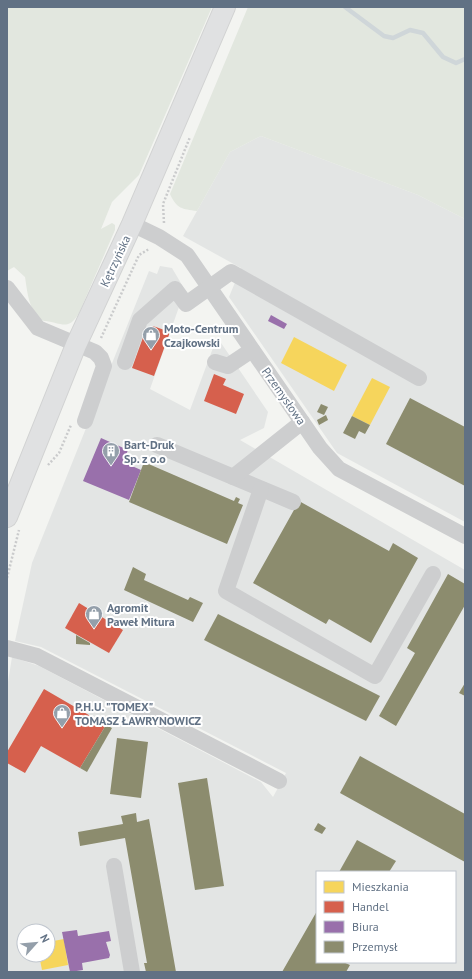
<svg xmlns="http://www.w3.org/2000/svg" width="472" height="979" font-family="'PT Sans',sans-serif">
  <rect width="100%" height="100%" fill="#f3f4f1"/>
  <g fill="#e3e5e4" fill-rule="evenodd">
    <polygon points="261,136 418,195 465,219 465,522 337,453 229,297 241,268 183,236 230,152"/>
    <path d="M160,266L172,268L185,290L150,389L190,410L217,337L268,412L264,428L240,440L465,570V972H7V688L12,657L39,666L261,782L273,797L286,773L41,647L15,641L32,563L149,271L157,274ZM317,872H455V962H317ZM24,931H48V955H24Z"/>
  </g>
  <g fill="#e2e7df">
    <path d="M7,7H212L139,175L112,202L101,229L112,223L115,225V230L79,313C69,331 61,323 46,321C42,321 38,319 35,314C28,302 27,290 25,277L14,267L7,271Z"/>
    <path d="M248,7H465V219L418,195L261,136L230,152L197,211C182,209 177,209 170,194Z"/>
  </g>
  <g fill="#f6d55c">
    <polygon points="294,337 347,365 334,391 281,363"/>
    <polygon points="372,378 390,387 370,425 352,416"/>
    <polygon points="64,939 68,965 42,970 39,955 48,955 48,942"/>
  </g>
  <g fill="#d6604d">
    <polygon points="153,326 170,332 154,376 132,368 146,329 151,330"/>
    <polygon points="214,374 226,379 223,385 244,394 236,414 204,401"/>
    <polygon points="79,603 123,630 109,653 65,628"/>
    <polygon points="44,689 106,725 80,768 41,746 25,773 7,763 7,752"/>
  </g>
  <g fill="#9970ab">
    <polygon points="271,315 287,324 284,329 268,321"/>
    <polygon points="101,438 128,450 123,462 141,470 129,500 83,481"/>
    <polygon points="77,930 78,936 109,931 111,941 106,942 110,955 109,958 82,963 83,970 70,972 62,932"/>
  </g>
  <g fill="#8c8c6e">
    <polygon points="410,398 465,427 465,486 386,444"/>
    <polygon points="321,404 328,407 324,415 317,412"/>
    <polygon points="326,415 328,420 319,425 317,420"/>
    <polygon points="352,416 370,425 365,434 359,431 355,439 343,433"/>
    <polygon points="144,462 234,501 236,497 240,499 238,503 243,505 227,544 129,502"/>
    <polygon points="299,501 389,551 393,543 418,558 371,643 329,619 326,624 253,583"/>
    <polygon points="133,567 146,574 144,580 188,600 190,597 203,603 193,622 124,590"/>
    <polygon points="448,574 465,584 465,605 396,726 379,716 415,653 407,648"/>
    <polygon points="218,614 380,696 366,721 204,640"/>
    <polygon points="76,635 90,643 90,645 76,644"/>
    <polygon points="465,683 465,696 459,693"/>
    <polygon points="106,725 112,728 87,772 80,768"/>
    <polygon points="117,738 148,742 141,798 110,794"/>
    <polygon points="360,756 465,814 465,862 340,793"/>
    <polygon points="207,778 224,886 195,890 178,783"/>
    <polygon points="136,813 137,822 149,819 176,972 146,972 144,963 147,963 125,838 80,846 78,832 123,824 121,816"/>
    <polygon points="318,823 326,828 322,834 314,830"/>
    <polygon points="357,840 396,861 389,872 339,872"/>
    <polygon points="317,911 317,962 343,962 350,965 346,972 282,972"/>
  </g>
  <g fill="none" stroke-linecap="round" stroke-linejoin="round">
    <polyline stroke="#cfd6d9" stroke-width="4.5" points="345,7 384,36 393,38 410,30 423,33 443,57 456,63 465,59"/>
    <defs>
      <polyline id="major" points="7,517 76,345 132,224 225,7"/>
    </defs>
    <use href="#major" stroke="#d1d2d2" stroke-width="22"/>
    <g stroke="#cacbcc" stroke-width="2.5" stroke-dasharray="2 2" stroke-linecap="butt">
      <polyline points="164,223 163,204 190,137"/>
      <polyline points="101,338 139,255 149,249"/>
      <polyline points="48,465 59,453 71,425"/>
      <polyline points="7,578 19,530"/>
    </g>
    <g stroke="#cdcecf" stroke-width="16">
      <polyline points="132,224 159,237 187,255 320,448 339,469 465,536"/>
      <polyline points="7,288 38,328 95,352 101,358 104,366 85,421"/>
      <polyline points="125,362 140,320 175,289 186,304 231,272 419,378"/>
      <polyline points="215,362 228,366 252,350"/>
      <polyline points="157,445 293,502"/>
      <polyline points="233,477 302,422"/>
      <polyline points="261,489 226,591 375,676 433,574"/>
      <polyline points="7,648 37,656 279,781"/>
      <polyline points="114,866 132,972"/>
    </g>
    <use href="#major" stroke="#e0e1e2" stroke-width="20"/>
  </g>
  <defs>
    <symbol id="shop-pin" viewBox="-11 -11 22 30"><path d="M0 17L-7.5 6A9.5 9.5 0 1 1 7.5 6Z" fill="#949faa" stroke="#fff"/><path d="M-5-2.5h2.3a2.7 3.5 0 0 1 5.4 0H5L5.5 6h-11ZM-1.5-2.5h3a1.5 2.3 0 0 0-3 0Z" fill="#fff"/></symbol>
    <symbol id="building-pin" viewBox="-11 -11 22 30"><path d="M0 17L-7.5 6A9.5 9.5 0 1 1 7.5 6Z" fill="#949faa" stroke="#fff"/><path d="M-4-6H4V6H1V3H-1V6H-4ZM-2.5-4.3h1.7v1.8h-1.7ZM.8-4.3h1.7v1.8H.8ZM-2.5-1h1.7V.8h-1.7ZM.8-1h1.7V.8H.8Z" fill="#fff"/></symbol>
  </defs>
  <g fill-rule="evenodd">
    <use href="#shop-pin" x="141" y="325" width="20" height="27"/>
    <use href="#building-pin" x="101" y="441" width="20" height="27"/>
    <use href="#shop-pin" x="84" y="604" width="20" height="27"/>
    <use href="#shop-pin" x="52" y="703" width="20" height="27"/>
  </g>
  <g text-anchor="middle" dominant-baseline="central" stroke-width="4" stroke-linejoin="round" paint-order="stroke">
    <g font-size="12" fill="#617184" stroke="#fff">
      <text transform="translate(115 261) rotate(-65)">Kętrzyńska</text>
      <text transform="translate(284 396) rotate(55)">Przemysłowa</text>
    </g>
    <g font-size="12" font-weight="bold" fill="#617184" stroke="#fff" text-anchor="start">
      <text x="164" y="328">Moto-Centrum<tspan x="164" dy="14">Czajkowski</tspan></text>
      <text x="124" y="444">Bart-Druk<tspan x="124" dy="14">Sp. z o.o</tspan></text>
      <text x="107" y="607">Agromit<tspan x="107" dy="14">Paweł Mitura</tspan></text>
      <text x="75" y="706">P.H.U. "TOMEX"<tspan x="75" dy="14">TOMASZ ŁAWRYNOWICZ</tspan></text>
    </g>
  </g>
  <rect width="472" height="979" fill="none" stroke="#617184" stroke-width="16"/>
  <rect x="316" y="871" width="140" height="92" fill="#ffffff" stroke="#c0c6ce"/>
  <rect x="324" y="881" width="20" height="12" fill="#f6d55c" stroke="#c0c6ce"/>
  <text x="352" y="891" font-size="12" fill="#617184">Mieszkania</text>
  <rect x="324" y="901" width="20" height="12" fill="#d6604d" stroke="#c0c6ce"/>
  <text x="352" y="911" font-size="12" fill="#617184">Handel</text>
  <rect x="324" y="921" width="20" height="12" fill="#9970ab" stroke="#c0c6ce"/>
  <text x="352" y="931" font-size="12" fill="#617184">Biura</text>
  <rect x="324" y="941" width="20" height="12" fill="#8c8c6e" stroke="#c0c6ce"/>
  <text x="352" y="951" font-size="12" fill="#617184">Przemysł</text>
  <g transform="translate(36 943) rotate(63)"><circle r="19" fill="#ffffff" stroke="#c0c6ce"/>
  <path d="M0-3L7 15L0 10L-7 15Z" fill="#949faa"/>
  <text y="-6" font-size="11" font-weight="bold" text-anchor="middle" fill="#617184">N</text>
  </g>
</svg>
